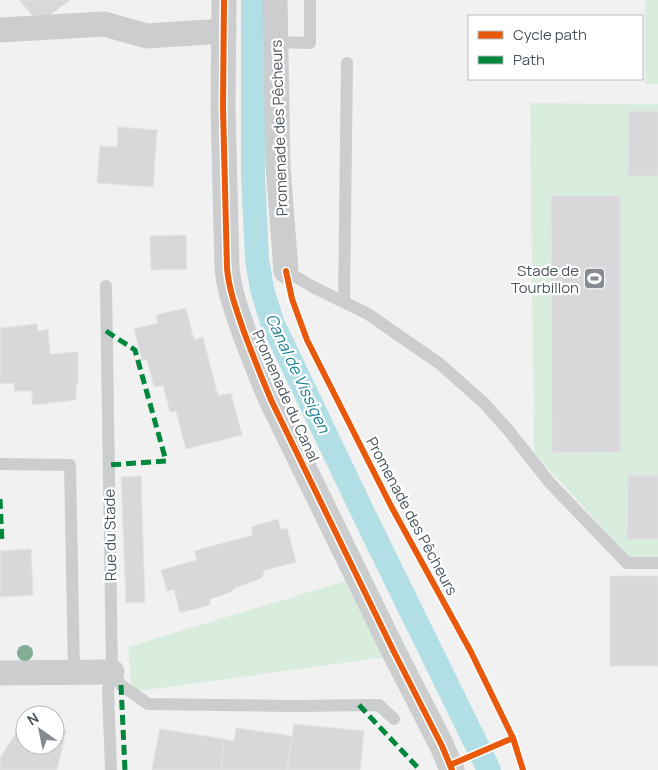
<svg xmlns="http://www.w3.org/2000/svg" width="658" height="770" font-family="Manrope,sans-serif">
  <rect width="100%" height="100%" fill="#f2f1f1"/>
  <g fill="#d9eddf">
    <rect x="645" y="0" width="13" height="84"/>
    <polygon points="530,103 658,104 658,558 630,558 534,453"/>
    <polygon points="345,581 386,657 132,692 128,647"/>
  </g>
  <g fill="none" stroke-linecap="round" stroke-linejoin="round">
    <polyline stroke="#b2dee6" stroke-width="24" points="253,0 253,175 257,259 262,289 272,322 367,521 489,770"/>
  </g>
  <g fill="#d8d8da" stroke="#e3e3e4">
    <polygon points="19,0 70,0 39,23"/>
    <polygon points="629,111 658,111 658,176 628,176"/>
    <polygon points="118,127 157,130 153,187 97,183 100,146 117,147"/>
    <polygon points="551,196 620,196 620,452 552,453"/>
    <polygon points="186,235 187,269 151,270 150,236"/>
    <polygon points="186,308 194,340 203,337 218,396 231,393 242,435 186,449 176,411 170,412 163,385 154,387 147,360 142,361 134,329 158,323 156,315"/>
    <polygon points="37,324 38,331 48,329 50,354 78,352 78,383 76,386 76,400 32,405 32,391 14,391 14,383 0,384 0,328"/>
    <polygon points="628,475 658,475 658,539 627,539"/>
    <polygon points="141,476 145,602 126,603 121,477"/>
    <polygon points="278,519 281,530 287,528 296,562 265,570 262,578 235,588 231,592 210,599 210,605 180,613 174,589 167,591 161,570 197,560 194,551 253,535 251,527"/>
    <polygon points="31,549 33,595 0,597 0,551"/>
    <rect x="610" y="576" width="48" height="90"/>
    <polygon points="25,719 25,745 55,745 55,727 66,731 57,770 0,770 0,758"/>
    <polygon points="294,724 364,731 360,770 287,770"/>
    <polygon points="236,728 292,736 287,770 221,770 224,739 234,741"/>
    <polygon points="160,729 224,739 221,770 152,770"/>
  </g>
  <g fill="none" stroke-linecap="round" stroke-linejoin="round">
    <g stroke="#cbcdcf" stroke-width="12">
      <polyline points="275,42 310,43 310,0"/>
      <polyline points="286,271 313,287 368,314 440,364 484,403 509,431 550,483 627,563 658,563"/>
      <polyline points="106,286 112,672 108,689 111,770"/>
      <polyline points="344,302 347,63"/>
      <polyline points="0,464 70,465 74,672"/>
      <polyline points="112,672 121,685 148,704 295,706 379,705 394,719"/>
    </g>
    <g stroke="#cbcdcf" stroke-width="25">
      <path d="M224,0L223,108L227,268C229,291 237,311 244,332C253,356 262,379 272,402L394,652L442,746L452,770"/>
      <polyline points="275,0 278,166 286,271"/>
      <polyline points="0,30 104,24 147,36 224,31"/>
      <polyline points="0,673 112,672"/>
    </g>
    <g stroke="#00873e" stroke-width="5" stroke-dasharray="10 5" stroke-linecap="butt">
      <polyline points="106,331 135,350 166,461 109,465"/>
      <polyline points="0,499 2,542"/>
      <polyline points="121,685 125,770"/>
      <polyline points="359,705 420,770"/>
    </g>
    <defs>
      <g id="cycleway">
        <path d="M224,0L223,108L227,268C229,291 237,311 244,332C253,356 262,379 272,402L394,652L442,746L452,770"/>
        <polyline points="286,271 292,299 307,340 391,506 471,652 513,738 523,770"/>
        <polyline points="450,765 513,738"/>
      </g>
    </defs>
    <use href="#cycleway" stroke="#fff" stroke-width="9"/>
    <use href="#cycleway" stroke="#e8590c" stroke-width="6"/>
  </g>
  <circle fill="#80ad94" cx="25" cy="653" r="8"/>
  <defs>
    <symbol id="stadium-square" viewBox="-11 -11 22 22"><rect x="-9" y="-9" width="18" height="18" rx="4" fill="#858b90" stroke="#fff"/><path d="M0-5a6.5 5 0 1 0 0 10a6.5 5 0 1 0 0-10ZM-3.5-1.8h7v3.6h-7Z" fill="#fff"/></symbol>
  </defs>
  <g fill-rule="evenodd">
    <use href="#stadium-square" x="582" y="266" width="25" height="25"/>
  </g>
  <g text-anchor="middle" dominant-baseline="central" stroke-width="4.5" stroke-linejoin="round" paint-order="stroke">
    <g font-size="15" fill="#4a545c" stroke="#fff">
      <text transform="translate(279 128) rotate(-92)">Promenade des Pêcheurs</text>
      <text transform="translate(286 396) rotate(66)">Promenade du Canal</text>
      <text transform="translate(412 516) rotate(62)">Promenade des Pêcheurs</text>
      <text transform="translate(110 535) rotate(-91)">Rue du Stade</text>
    </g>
    <g font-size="15" fill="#4a545c" stroke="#fff" text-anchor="end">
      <text x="579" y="270">Stade de<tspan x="579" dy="17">Tourbillon</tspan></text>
    </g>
    <g font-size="16" font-style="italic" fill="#1c8194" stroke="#fff">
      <text transform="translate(298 373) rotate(65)">Canal de Vissigen</text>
    </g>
  </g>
  <rect x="468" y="15" width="175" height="65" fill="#ffffff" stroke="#b7bbbe"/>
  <rect x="478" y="31" width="25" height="8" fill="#e8590c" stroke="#b7bbbe"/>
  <text x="513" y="40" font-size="15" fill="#4a545c">Cycle path</text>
  <rect x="478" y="56" width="25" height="8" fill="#00873e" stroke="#b7bbbe"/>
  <text x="513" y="65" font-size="15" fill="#4a545c">Path</text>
  <g transform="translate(40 730) rotate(327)"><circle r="24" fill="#ffffff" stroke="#b7bbbe"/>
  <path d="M0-4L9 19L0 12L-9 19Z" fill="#858b90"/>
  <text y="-8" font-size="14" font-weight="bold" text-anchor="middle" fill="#4a545c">N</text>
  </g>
</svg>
